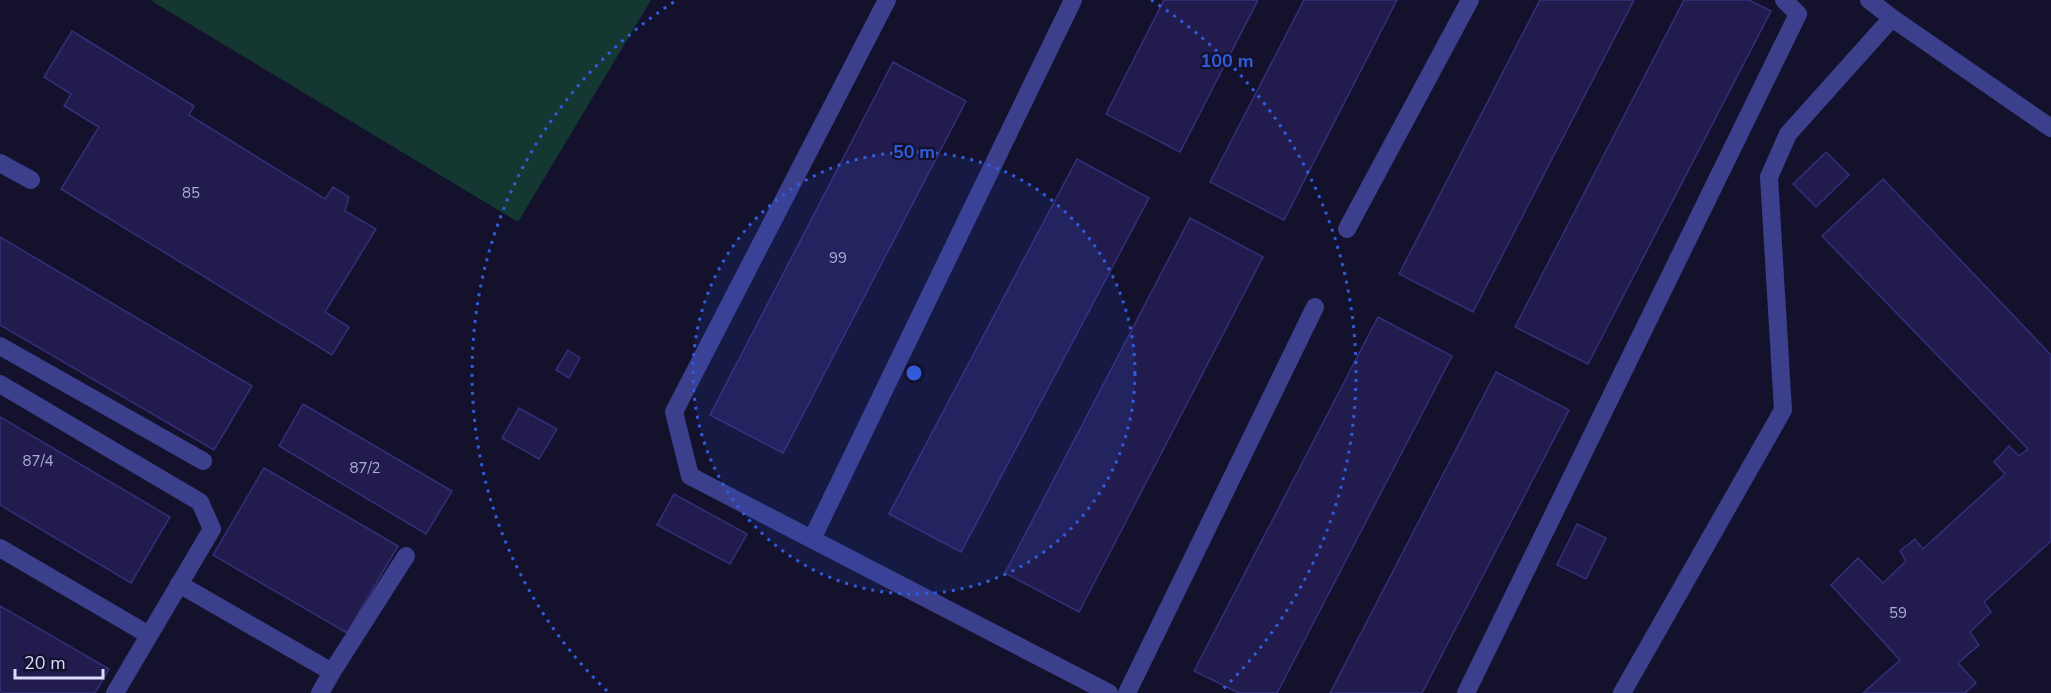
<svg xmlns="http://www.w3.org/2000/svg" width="2051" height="693" font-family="'Nunito Sans',sans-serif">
  <rect width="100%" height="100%" fill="#13112c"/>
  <polygon fill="#143732" points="150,0 651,0 518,222"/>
  <g fill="#221c4e" stroke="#362e7a" stroke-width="1.5">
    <polygon points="1164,0 1258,0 1180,152 1106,114"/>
    <polygon points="1304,0 1397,0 1284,220 1210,182"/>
    <polygon points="1540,0 1634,0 1473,312 1399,274"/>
    <polygon points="1684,0 1749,0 1771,11 1588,364 1515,327"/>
    <polygon points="72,31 194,106 189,115 325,199 333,187 349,197 345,211 376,229 325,312 349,327 332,355 61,189 99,127 64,106 71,94 44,77"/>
    <polygon points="893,62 966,101 783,453 710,415"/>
    <polygon points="1826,152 1849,175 1816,207 1793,184"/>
    <polygon points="1077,159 1149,198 961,552 889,514"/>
    <polygon points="1883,179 2051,355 2051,541 1984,602 1991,612 1970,632 1979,645 1958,663 1976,683 1965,693 1863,693 1900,660 1831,585 1858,558 1883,583 1906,561 1900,551 1915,539 1923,549 2005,474 1994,462 2009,446 2019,456 2028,449 1822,236"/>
    <polygon points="1190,218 1263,257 1079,612 1005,573"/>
    <polygon points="0,237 252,386 214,450 0,325"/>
    <polygon points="1378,317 1452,356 1277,693 1239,693 1194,671"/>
    <polygon points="568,350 580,358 569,378 556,370"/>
    <polygon points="1496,372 1569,410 1422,693 1330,693"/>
    <polygon points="303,404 452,491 426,534 279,446"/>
    <polygon points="519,408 557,429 539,459 502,438"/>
    <polygon points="0,417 170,517 131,583 0,505"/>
    <polygon points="264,468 398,546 347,633 213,555"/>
    <polygon points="674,494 747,534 730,564 657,525"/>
    <polygon points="1577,524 1606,538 1586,579 1557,565"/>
    <polygon points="0,606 109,669 95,693 3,693 0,691"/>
  </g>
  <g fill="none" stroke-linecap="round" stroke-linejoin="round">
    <g stroke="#3b3f8c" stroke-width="18">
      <polyline points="887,0 674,412 690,476 1109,693"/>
      <polyline points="1892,18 2051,128"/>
      <polyline points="0,163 31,180"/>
      <polyline points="1347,229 1470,0"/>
      <polyline points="0,346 203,461"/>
      <polyline points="0,384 200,502 212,529 115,693"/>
      <polyline points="812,539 1073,0"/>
      <polyline points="0,548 149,635"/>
      <polyline points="179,584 332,672 406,556"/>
      <polyline points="320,693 332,672"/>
      <polyline points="1127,693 1315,307"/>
      <polyline points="1466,693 1798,14 1784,0"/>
      <polyline points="1622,693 1783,410 1769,177 1788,134 1892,18 1869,0"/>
    </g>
  </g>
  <circle cx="914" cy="373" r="221" fill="#305cdc" fill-opacity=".12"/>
  <g fill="none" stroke="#305cdc" stroke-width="3" stroke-dasharray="3 6">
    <circle cx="914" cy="373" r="221"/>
    <path d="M607 691A442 442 0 0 1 677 0M1151 0A442 442 0 0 1 1221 691"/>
  </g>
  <g text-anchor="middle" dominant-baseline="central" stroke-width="4.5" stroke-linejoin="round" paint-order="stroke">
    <g font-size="15" fill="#aeacd3">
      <text x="191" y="193">85</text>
      <text x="838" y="258">99</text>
      <text x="38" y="461">87/4</text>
      <text x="365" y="468">87/2</text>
      <text x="1898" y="613">59</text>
    </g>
  </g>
  <circle cx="914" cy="373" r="9" fill="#305cdc" stroke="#13112c" stroke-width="3"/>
  <g font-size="18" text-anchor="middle" font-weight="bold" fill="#305cdc" stroke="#13112c" stroke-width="4.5" stroke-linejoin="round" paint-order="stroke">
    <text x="1227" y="67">100 m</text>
    <text x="914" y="158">50 m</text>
  </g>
  <path d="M15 669v9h88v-9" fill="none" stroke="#dddcff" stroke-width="3"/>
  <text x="24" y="669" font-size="18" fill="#dddcff" stroke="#13112c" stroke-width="4.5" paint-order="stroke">20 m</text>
</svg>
